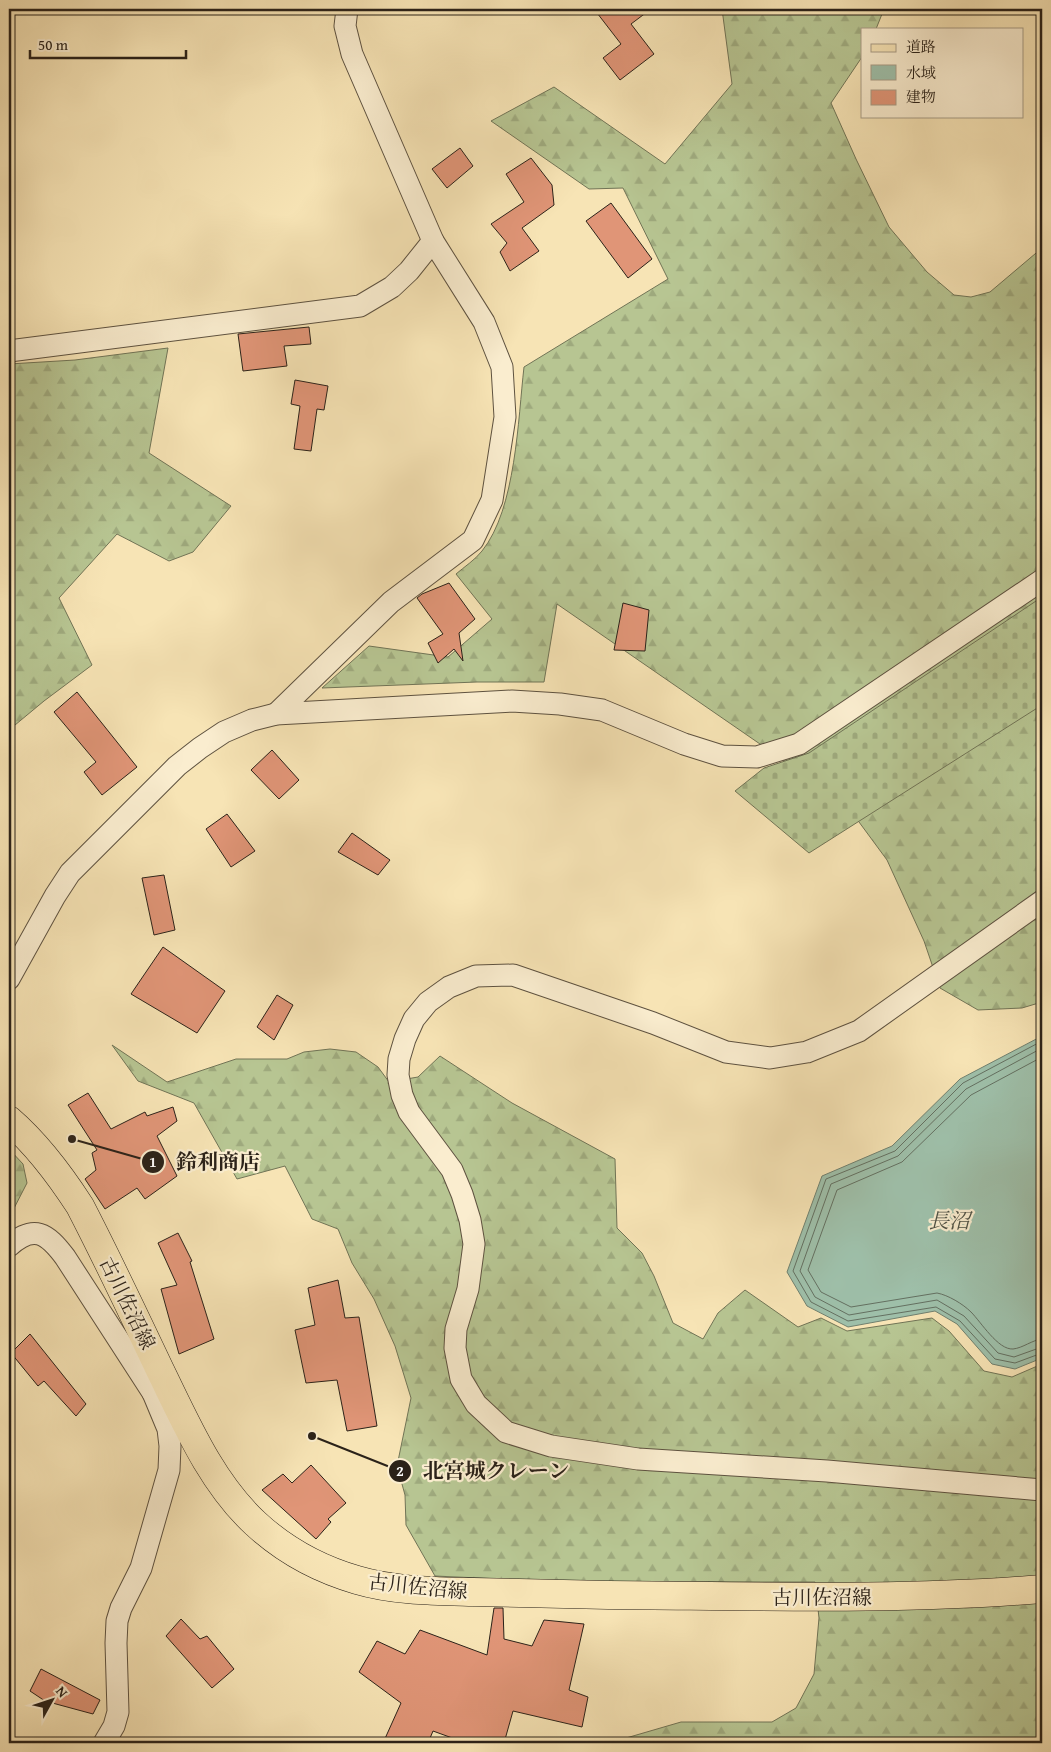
<svg xmlns="http://www.w3.org/2000/svg" width="1051" height="1752" font-family="'Gentium Book Plus','Noto Serif JP',serif">
  <defs>
    <pattern id="forest-firs" width="22" height="20" patternUnits="userSpaceOnUse" patternTransform="scale(1.25)"><rect width="22" height="20" fill="#b7c592"/><path d="M5 1l3.5 6h-7zM16 11l3.5 6h-7z" fill="#9ea97d"/></pattern>
    <pattern id="cemetery-stones" width="16" height="16" patternUnits="userSpaceOnUse" patternTransform="scale(1.25)"><rect width="16" height="16" fill="#b7c592"/><path d="M2 7V4a2 2 0 0 1 4 0v3zM10 15v-3a2 2 0 0 1 4 0v3z" fill="#9ea97d"/></pattern>
  </defs>
  <rect width="100%" height="100%" fill="#f7e4b5"/>
  <filter id="stains"><feTurbulence type="fractalNoise" baseFrequency=".004" numOctaves="4"/><feColorMatrix values="0 0 0 0 .2 0 0 0 0 .09 0 0 0 0 .02 0 0 0 .5 -.17"/></filter>
  <radialGradient id="worn" r=".72"><stop offset=".6" stop-color="#630" stop-opacity="0"/><stop offset="1" stop-color="#630" stop-opacity=".3"/></radialGradient>
  <g fill="url(#forest-firs)" stroke="#717456">
    <path d="M722,9H884L876,29H862V57L831,103L856,159L889,227L927,272L954,295L971,297L990,292L1042,248V1002L1022,1008L978,1010L940,988L924,941L887,860L859,822L831,793L557,604L544,682H477L322,688L369,646L448,657L492,619L456,574C464,567 475,560 482,551C516,509 518,419 524,367L668,279L623,188L589,189L491,121L554,87L665,164L732,84Z"/>
    <polygon points="168,348 149,453 231,506 193,552 169,561 117,534 59,598 92,665 44,701 9,730 9,364 75,360"/>
    <polygon points="112,1045 167,1082 236,1059 287,1059 304,1052 330,1049 356,1052 378,1067 389,1082 418,1077 440,1056 512,1103 615,1159 617,1228 642,1253 654,1276 673,1323 703,1339 718,1313 745,1290 798,1327 821,1318 847,1331 932,1318 949,1331 984,1371 1012,1377 1042,1364 1042,1743 609,1743 681,1722 772,1722 796,1708 814,1674 819,1618 815,1582 567,1582 435,1576 406,1525 405,1495 397,1466 411,1398 395,1346 374,1299 352,1263 338,1229 312,1219 285,1166 237,1179 194,1103 138,1081"/>
    <polygon points="9,1149 23,1164 27,1183 9,1218 9,1199 14,1188 9,1179"/>
    <polygon points="530,1738 561,1743 515,1743"/>
  </g>
  <polygon fill="url(#cemetery-stones)" stroke="#717456" points="1042,597 1042,705 809,853 735,791 764,768 809,753"/>
  <polygon fill="#9ebfa9" stroke="#70806f" points="1042,1036 1042,1358 1015,1369 992,1364 957,1324 935,1311 848,1327 807,1306 787,1272 822,1176 892,1146 960,1079"/>
  <g fill="none" stroke-linecap="round" stroke-linejoin="round">
    <g stroke="#647061" stroke-width="1">
      <polyline points="1042,1041 963,1083 895,1151 826,1179 793,1271 811,1302 848,1321 936,1307 960,1321 995,1359 1015,1363 1042,1353"/>
      <polyline points="1042,1048 966,1089 898,1156 831,1184 800,1271 815,1297 849,1315 937,1300 964,1316 998,1353 1014,1357 1042,1347"/>
      <path d="M1042,1057L971,1095L902,1162L837,1190L808,1270L821,1292L851,1307L937,1293C948,1295 963,1304 971,1312C981,1322 998,1350 1013,1349C1023,1348 1032,1340 1042,1339"/>
    </g>
  </g>
  <g fill="#e09577" stroke="#2b2219">
    <polygon points="594,9 651,9 631,24 654,54 620,80 603,58 621,44"/>
    <polygon points="460,148 473,166 447,188 432,169"/>
    <polygon points="531,158 552,185 554,205 522,228 539,251 510,271 500,252 507,243 491,224 524,202 506,174"/>
    <polygon points="611,203 652,259 628,278 586,221"/>
    <polygon points="309,327 311,344 284,346 287,366 243,371 238,334"/>
    <polygon points="295,380 328,386 324,410 317,409 311,451 294,449 300,406 291,404"/>
    <polygon points="449,583 475,619 459,633 463,661 454,649 438,663 428,643 443,634 417,598 422,594"/>
    <polygon points="623,603 649,610 645,651 614,650"/>
    <polygon points="77,692 137,767 102,795 84,772 96,762 54,712"/>
    <polygon points="272,750 299,780 279,799 251,770"/>
    <polygon points="227,814 255,851 231,867 206,829"/>
    <polygon points="352,833 390,860 378,875 338,852"/>
    <polygon points="164,875 175,930 154,935 142,878"/>
    <polygon points="163,947 225,991 197,1033 131,994"/>
    <polygon points="277,995 293,1005 274,1040 257,1027"/>
    <polygon points="88,1093 111,1129 145,1112 147,1116 173,1107 177,1121 157,1136 177,1176 145,1199 137,1188 105,1209 85,1179 96,1170 92,1153 97,1150 68,1105"/>
    <polygon points="178,1233 192,1261 190,1262 214,1339 179,1354 161,1289 177,1285 158,1243"/>
    <polygon points="338,1280 345,1318 359,1317 377,1426 347,1431 337,1380 306,1383 295,1330 315,1325 308,1288"/>
    <polygon points="30,1334 86,1404 76,1416 44,1381 38,1386 11,1353"/>
    <polygon points="311,1465 346,1503 328,1519 331,1522 316,1539 262,1490 283,1474 292,1483"/>
    <polygon points="494,1608 503,1608 504,1639 532,1646 544,1620 584,1624 569,1690 588,1697 582,1727 513,1711 504,1743 466,1743 433,1731 428,1743 383,1743 401,1703 359,1672 377,1641 405,1654 420,1630 487,1655"/>
    <polygon points="181,1619 200,1639 207,1636 234,1669 212,1688 166,1636"/>
    <polygon points="41,1669 100,1700 93,1714 45,1701 30,1691"/>
  </g>
  <g fill="none" stroke-linecap="round" stroke-linejoin="round">
    <defs>
      <g id="street">
        <polyline points="9,351 360,306 392,287 409,271 433,241"/>
        <polyline points="276,714 391,602 473,540 492,500 505,417 502,367 484,322 433,241 352,54 345,26 347,9"/>
        <polyline points="1042,901 859,1031 807,1052 770,1058 726,1052 653,1023 513,975 476,976 449,987 428,1002 414,1019 405,1039 399,1059 398,1075 402,1095 409,1112 452,1170 462,1194 470,1220 474,1244 468,1289 456,1329 455,1348 461,1379 476,1404 506,1432 551,1446 638,1459 827,1471 1042,1490"/>
        <polyline points="9,979 55,896 70,873 177,766 200,748 224,732 252,720 276,714 512,701 560,704 602,710 684,744 722,756 757,757 799,744 1042,580"/>
        <path d="M9,1246C34,1224 47,1233 65,1257L153,1393L166,1388"/>
        <polyline points="104,1743 114,1726 118,1712 116,1643 117,1621 121,1608 141,1568 169,1470 170,1446 168,1429 153,1393"/>
      </g>
      <path id="primary" d="M9,1120C38,1145 60,1175 80,1206C108,1260 134,1315 160,1370C186,1423 211,1482 255,1523C284,1550 319,1569 357,1580C394,1591 434,1591 473,1592C518,1593 563,1594 608,1595C753,1596 898,1601 1042,1589"/>
    </defs>
    <use href="#street" stroke="#5e5240" stroke-width="23"/>
    <use href="#primary" stroke="#2b2219" stroke-width="29"/>
    <use href="#street" stroke="#faedcf" stroke-width="21"/>
    <use href="#primary" stroke="#f7e4b5" stroke-width="28"/>
  </g>
  <g text-anchor="middle" dominant-baseline="central" stroke-width="4.5" stroke-linejoin="round" paint-order="stroke">
    <g font-size="20" fill="#2b2219" stroke="#faedcf">
      <text transform="translate(128 1303) rotate(64)">古川佐沼線</text>
      <text transform="translate(418 1586) rotate(6)">古川佐沼線</text>
      <text x="822" y="1596">古川佐沼線</text>
    </g>
    <g font-size="21" font-style="italic" fill="#4e5144" stroke="#faedcf">
      <text x="949" y="1220">長沼</text>
    </g>
  </g>
  <path fill="none" stroke="#2b2219" stroke-width="2" d="M72 1139L153 1162M312 1436L400 1471"/>
  <g fill="#2b2219" stroke="#faedcf" stroke-width="2">
    <circle cx="72" cy="1139" r="5"/>
    <circle cx="312" cy="1436" r="5"/>
    <circle cx="153" cy="1162" r="12"/>
    <circle cx="400" cy="1471" r="12"/>
  </g>
  <g font-size="15" text-anchor="middle" font-weight="bold" fill="#fff">
    <text x="153" y="1167">1</text>
    <text x="400" y="1476">2</text>
  </g>
  <g font-size="21" text-anchor="middle" font-weight="bold" fill="#2b2219" stroke="#faedcf" stroke-width="4.5" stroke-linejoin="round" paint-order="stroke">
    <text x="218" y="1169">鈴利商店</text>
    <text x="496" y="1478">北宮城クレーン</text>
  </g>
  <rect width="1051" height="1752" fill="none" stroke="#f7e4b5" stroke-width="30"/>
  <rect x="10" y="10" width="1031" height="1732" fill="none" stroke="#2b2219" stroke-width="2.5"/>
  <rect x="15" y="15" width="1021" height="1722" fill="none" stroke="#2b2219"/>
  <rect x="861" y="28" width="162" height="90" fill="#faedcf" stroke="#a79c86"/>
  <rect x="871" y="44" width="25" height="8" fill="#f7e4b5" stroke="#a79c86"/>
  <text x="906" y="52" font-size="15" fill="#2b2219">道路</text>
  <rect x="871" y="65" width="25" height="15" fill="#9ebfa9" stroke="#a79c86"/>
  <text x="906" y="78" font-size="15" fill="#2b2219">水域</text>
  <rect x="871" y="90" width="25" height="15" fill="#e09577" stroke="#a79c86"/>
  <text x="906" y="102" font-size="15" fill="#2b2219">建物</text>
  <g transform="translate(52 1700) rotate(50)" stroke="#faedcf" stroke-width="4" paint-order="stroke">
  <path d="M0-4L9 19L0 12L-9 19Z" fill="#2b2219"/>
  <text y="-8" font-size="14" font-weight="bold" text-anchor="middle" fill="#2b2219">N</text>
  </g>
  <path d="M30 50v8h156v-8" fill="none" stroke="#2b2219" stroke-width="2.5"/>
  <text x="38" y="50" font-size="15" fill="#2b2219" stroke="#faedcf" stroke-width="4" paint-order="stroke">50 m</text>
  <rect width="100%" height="100%" filter="url(#stains)"/>
  <rect width="100%" height="100%" fill="url(#worn)"/>
</svg>
